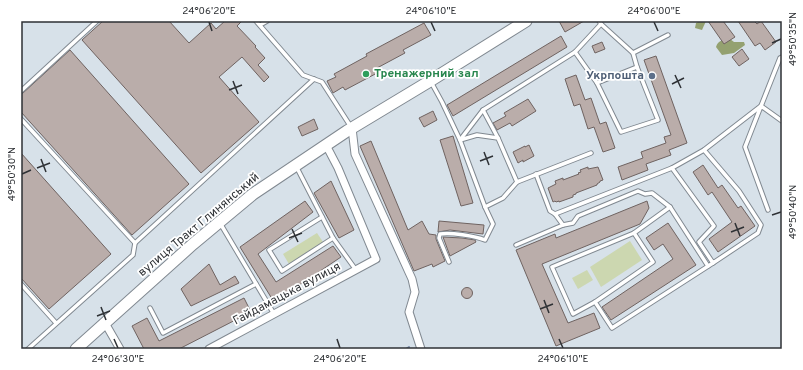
<svg xmlns="http://www.w3.org/2000/svg" width="803" height="370" font-family="Overpass,sans-serif">
  <rect width="100%" height="100%" fill="#d7e1e9"/>
  <g fill="#ccd7b0">
    <polygon points="317,233 323,242 289,264 283,254"/>
    <polygon points="630,241 642,260 601,287 590,267"/>
    <polygon points="587,270 593,280 578,289 572,278"/>
  </g>
  <g fill="#94a170">
    <polygon points="700,21 706,21 702,30 695,28 696,23"/>
    <path d="M730,39L734,42H744L745,45L734,53L722,55L716,47C718,40 723,40 730,39Z"/>
  </g>
  <g fill="none" stroke-linecap="round" stroke-linejoin="round">
    <polyline stroke="#7587a7" stroke-width="2" points="406,349 409,347"/>
  </g>
  <g fill="#baadaa" stroke="#6f6361">
    <polygon points="103,21 169,21 189,43 211,23 216,29 225,21 242,21 237,26 256,46 255,47 265,58 258,65 269,77 264,82 242,57 219,77 259,122 201,173 82,40"/>
    <polygon points="559,21 584,21 565,32"/>
    <polygon points="708,21 723,21 735,37 724,44"/>
    <polygon points="738,21 754,21 757,24 761,21 776,42 765,50 760,43 755,46"/>
    <polygon points="424,23 431,35 403,50 405,53 377,68 379,72 345,90 343,87 333,93 327,81 336,77 334,74 367,56 366,54"/>
    <polygon points="561,36 567,47 453,116 447,105"/>
    <polygon points="602,42 605,49 595,53 592,46"/>
    <polygon points="742,49 749,59 739,66 732,57"/>
    <polygon points="70,50 189,184 132,235 21,112 21,94 23,93"/>
    <polygon points="656,56 687,143 669,150 671,155 646,164 648,170 622,180 618,167 643,158 641,152 666,143 664,137 671,135 644,60"/>
    <polygon points="576,75 585,100 591,98 600,124 606,122 615,148 603,152 594,127 588,129 580,104 574,106 565,79"/>
    <polygon points="528,99 536,111 512,126 510,123 497,130 493,123 506,116 504,113"/>
    <polygon points="433,111 437,120 424,127 419,118"/>
    <polygon points="314,119 318,129 302,136 298,127"/>
    <polygon points="453,136 473,203 461,206 440,140"/>
    <polygon points="371,141 408,230 422,221 429,234 436,235 436,239 445,261 433,267 432,264 414,271 360,146"/>
    <polygon points="529,145 534,156 523,162 523,160 518,163 513,152 525,146 525,147"/>
    <polygon points="21,153 111,254 49,309 21,278"/>
    <polygon points="703,165 718,188 722,185 738,208 741,206 755,226 718,252 709,239 732,222 712,192 708,195 693,172"/>
    <polygon points="588,167 588,169 598,167 603,180 600,181 600,182 597,184 597,185 576,193 576,194 573,195 573,197 559,202 559,201 556,202 555,201 553,202 548,188 556,184 555,181 563,178 563,180 579,174 578,173 581,172 580,170"/>
    <polygon points="331,181 354,230 339,238 314,193"/>
    <polygon points="305,201 313,212 258,254 276,282 333,246 341,257 274,302 240,247"/>
    <polygon points="647,201 649,208 640,224 542,264 568,323 594,313 600,328 556,346 516,250 555,234 556,238"/>
    <polygon points="439,221 484,225 483,234 450,230 438,232"/>
    <polygon points="668,223 696,265 611,320 602,307 673,259 663,244 654,250 646,238"/>
    <polygon points="443,237 462,238 475,240 476,242 450,256"/>
    <polygon points="209,264 220,285 235,276 239,283 191,306 181,289"/>
    <circle cx="467" cy="293" r="5.5"/>
    <polygon points="244,298 251,312 179,349 144,349 132,326 147,318 159,341"/>
  </g>
  <g fill="none" stroke-linecap="round" stroke-linejoin="round">
    <defs>
      <g id="lane">
        <polyline points="256,21 303,75 322,82 351,127"/>
        <polyline points="601,24 633,53 637,67"/>
        <polyline points="260,25 267,21"/>
        <polyline points="633,53 668,35"/>
        <polygon points="637,67 658,120 621,132 597,83"/>
        <polyline points="431,82 442,102 460,140 477,135 498,138 517,182 591,153"/>
        <polyline points="597,83 575,52 601,24 599,21"/>
        <polyline points="21,91 97,21"/>
        <polyline points="483,110 498,138"/>
        <polyline points="21,119 135,243"/>
        <polyline points="296,166 333,238 356,270"/>
        <polyline points="672,168 714,226 699,242 713,263 758,233 761,225 739,191 704,150"/>
        <polyline points="536,174 550,211 555,214 563,225 573,223 578,216 638,191 645,194 652,193 670,207 634,233 653,262 595,302 612,328 713,263"/>
        <polyline points="485,207 503,198 517,182"/>
        <polyline points="670,207 708,266"/>
        <polyline points="768,210 745,147 761,106 782,121"/>
        <polyline points="555,214 672,168 704,150 761,106 780,58 782,57"/>
        <polyline points="322,217 269,250 282,271 333,238"/>
        <polyline points="220,223 274,314"/>
        <polyline points="516,245 563,225"/>
        <path d="M449,262L439,238L440,234C450,232 475,236 485,240L493,224L485,207L460,140L483,110L575,52"/>
        <polyline points="21,284 56,323"/>
        <polyline points="595,302 573,314 552,267 634,233"/>
        <polyline points="150,308 163,333 256,284"/>
        <polyline points="28,349 133,255 135,243 314,79"/>
      </g>
      <g id="street">
        <polyline points="352,128 355,154 412,279 415,292 409,312 421,349"/>
        <polyline points="105,323 120,349"/>
        <polyline points="209,349 376,259 338,168 326,145"/>
      </g>
      <polyline id="primary" points="76,349 193,244 253,194 347,131 430,81 526,21"/>
    </defs>
    <use href="#lane" stroke="#818991" stroke-width="5.5"/>
    <use href="#street" stroke="#818991" stroke-width="9"/>
    <use href="#primary" stroke="#818991" stroke-width="13"/>
    <use href="#lane" stroke="#fff" stroke-width="3.5"/>
    <use href="#street" stroke="#fff" stroke-width="7"/>
    <use href="#primary" stroke="#fff" stroke-width="11"/>
  </g>
  <path fill="none" stroke="#2e3135" stroke-width="1.5" d="M209,22L212,31M431,22L435,31M654,22L658,31M772,43L781,39M675,75L681,88M233,81L238,94M672,84L684,78M229,90L242,85M484,152L489,165M41,159L46,172M480,161L493,156M37,168L50,163M22,174L31,170M772,215L781,212M735,223L740,236M292,229L298,242M731,232L744,227M289,238L302,233M544,300L549,313M101,307L106,320M540,309L553,304M97,316L110,311M114,339L118,348M337,339L340,348M559,339L563,348"/>
  <circle fill="#2e9e5b" stroke="#fff" stroke-width="1.5" cx="366" cy="74" r="4"/>
  <circle fill="#5c6f8a" stroke="#fff" stroke-width="1.5" cx="652" cy="76" r="4"/>
  <g text-anchor="middle" dominant-baseline="central" stroke-width="3.5" stroke-linejoin="round" paint-order="stroke">
    <g font-size="12" font-weight="bold" fill="#27864d" stroke="#fff" text-anchor="start">
      <text x="374" y="74">Тренажерний зал</text>
    </g>
    <g font-size="12" font-weight="bold" fill="#4e5e75" stroke="#fff" text-anchor="end">
      <text x="644" y="76">Укрпошта</text>
    </g>
    <g font-size="12" fill="#2e3135" stroke="#fff">
      <text transform="translate(199 225) rotate(-40)">вулиця Тракт Глинянський</text>
      <text transform="translate(287 294) rotate(-28)">Гайдамацька вулиця</text>
    </g>
  </g>
  <rect width="803" height="370" fill="none" stroke="#ffffff" stroke-width="44"/>
  <rect x="22" y="22" width="759" height="326" fill="none" stroke="#2e3135" stroke-width="1.5"/>
  <g font-size="10" text-anchor="middle" fill="#2e3135">
    <text x="209" y="14">24°06'20"E</text>
    <text x="431" y="14">24°06'10"E</text>
    <text x="654" y="14">24°06'00"E</text>
    <text transform="translate(792 39) rotate(-90)" y="4">49°50'35"N</text>
    <text transform="translate(11 174) rotate(-90)" y="4">49°50'30"N</text>
    <text transform="translate(792 212) rotate(-90)" y="4">49°50'40"N</text>
    <text x="118" y="362">24°06'30"E</text>
    <text x="340" y="362">24°06'20"E</text>
    <text x="563" y="362">24°06'10"E</text>
  </g>
</svg>
